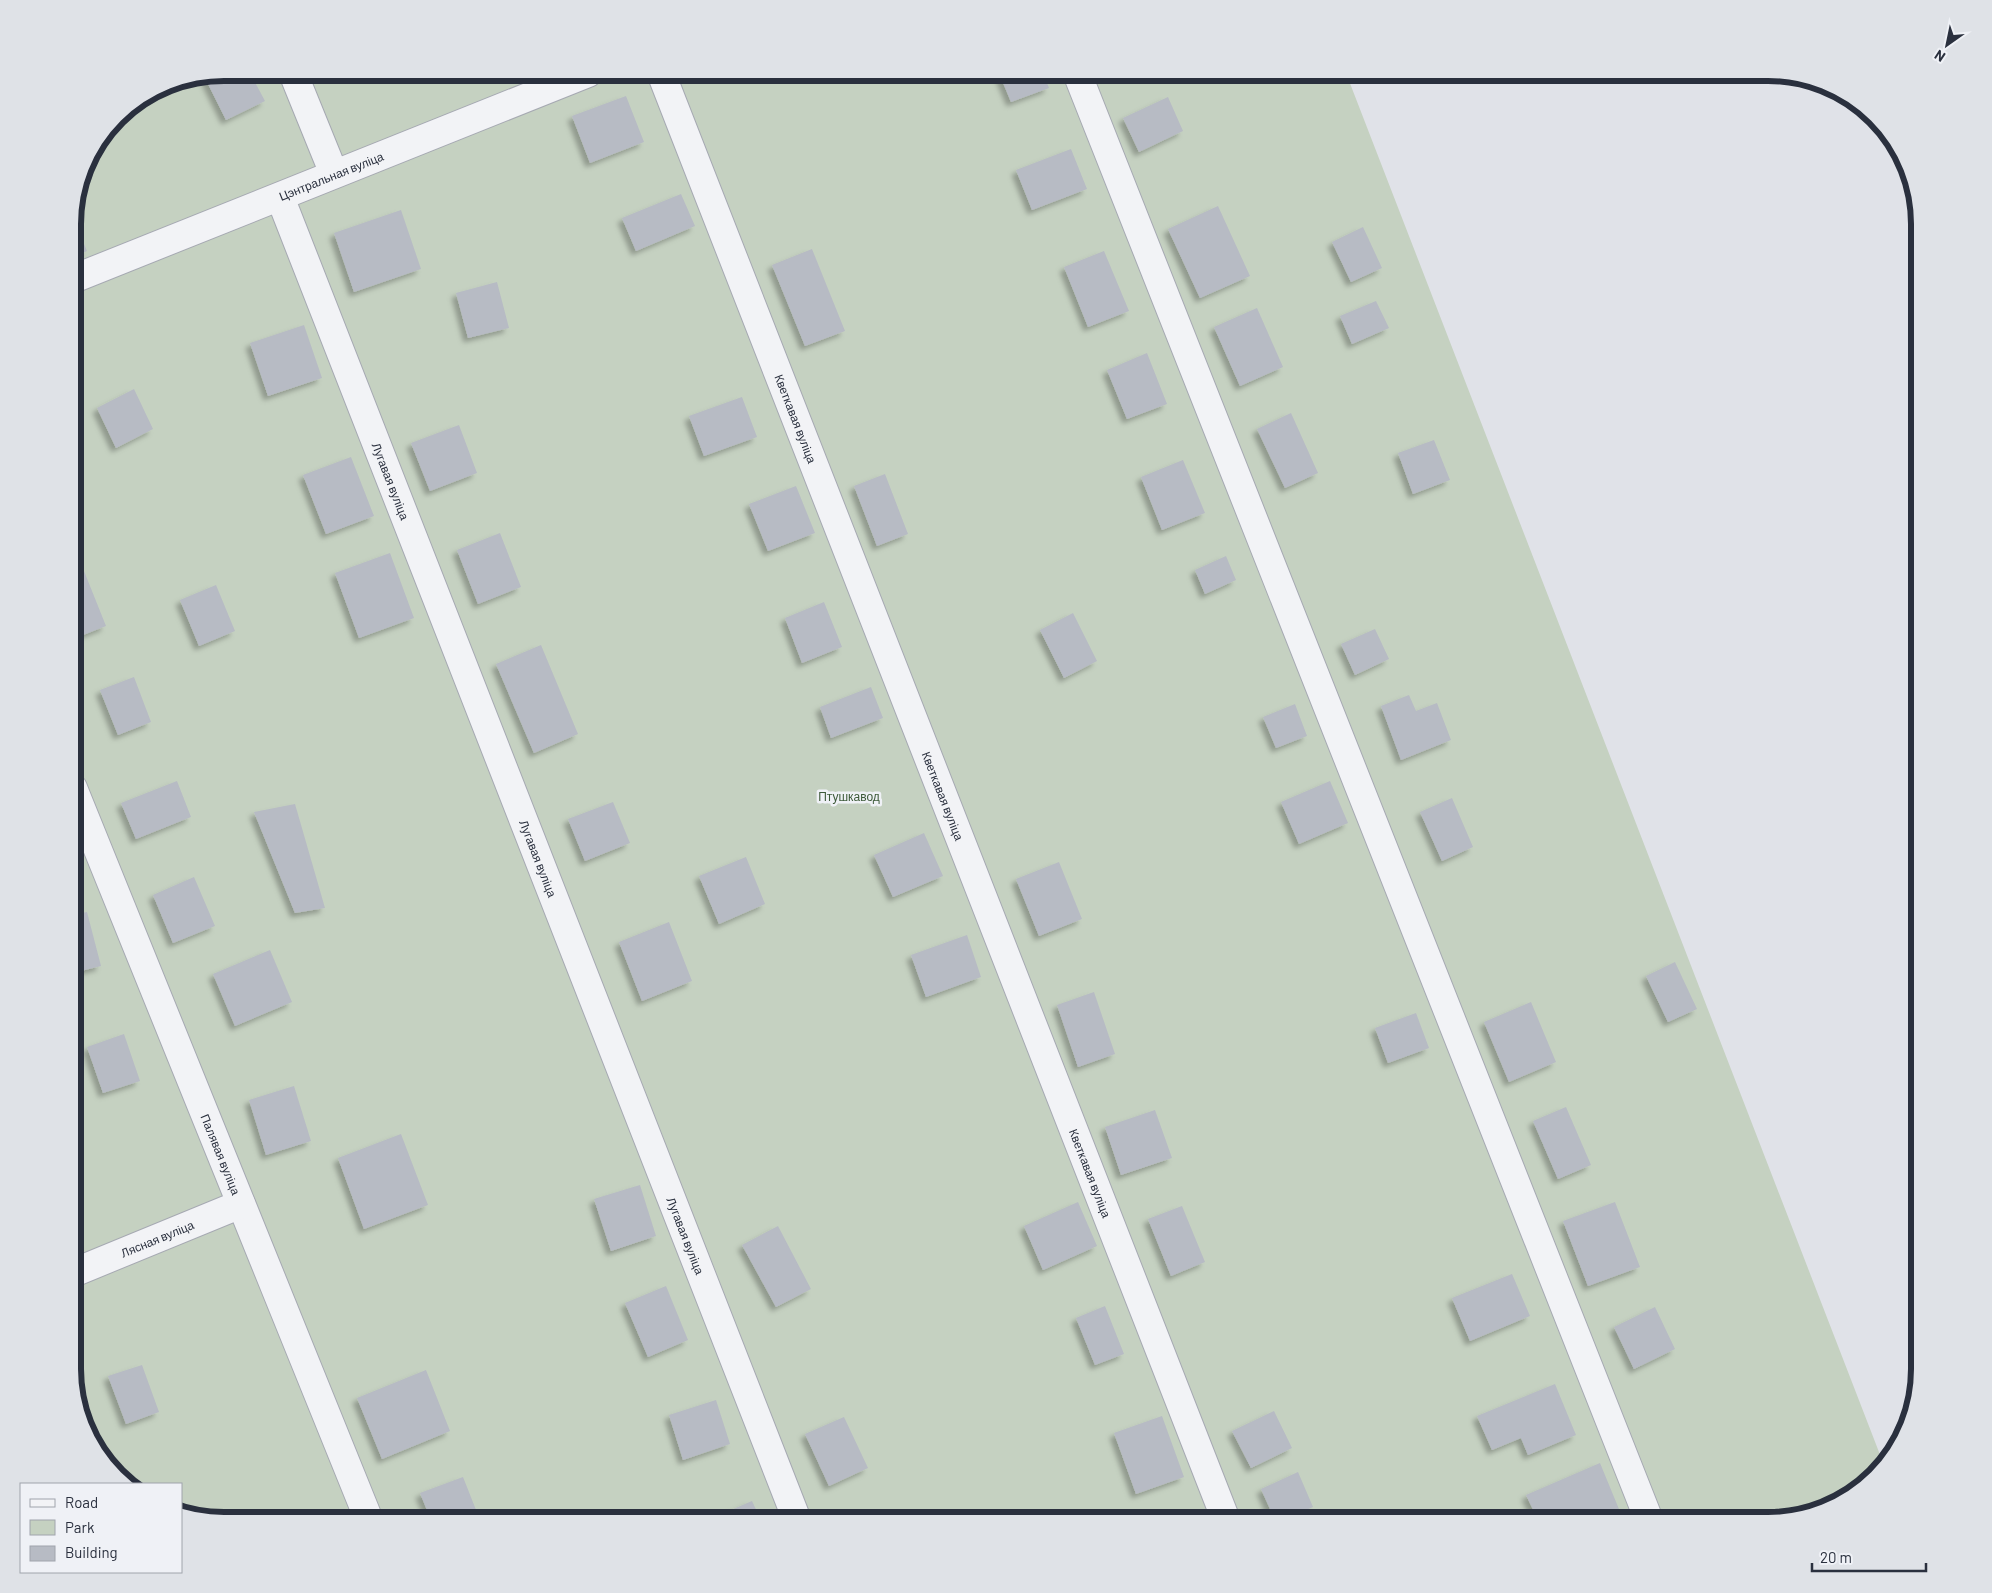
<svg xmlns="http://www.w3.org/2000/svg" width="1992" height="1593" font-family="Barlow,sans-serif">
  <defs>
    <filter id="shadow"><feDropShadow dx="-4.5" dy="4.5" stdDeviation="2.5" flood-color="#0004"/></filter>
  </defs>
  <rect width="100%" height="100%" fill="#e0e2e8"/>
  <polygon fill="#c5d1c1" points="224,73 1346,73 1884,1465 1882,1469 1835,1505 1768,1520 224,1520 181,1512 181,1484 124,1483 88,1436 73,1378 73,214 88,157 124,110 166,84"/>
  <g fill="#b7bbc4" filter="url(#shadow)">
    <polygon points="224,72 250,73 265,101 226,120 204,76"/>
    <polygon points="999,73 1043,73 1049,88 1011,102"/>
    <polygon points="626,96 644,142 590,163 572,116"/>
    <polygon points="1168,97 1183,131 1139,152 1123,118"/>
    <polygon points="1071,149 1087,189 1032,210 1016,170"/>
    <polygon points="681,194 695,226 636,251 622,218"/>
    <polygon points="1218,206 1250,276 1200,298 1168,229"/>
    <polygon points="401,210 421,269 354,292 334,233"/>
    <polygon points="73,218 87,251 73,257"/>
    <polygon points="1363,227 1382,268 1351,282 1332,242"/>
    <polygon points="812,249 845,331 805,346 772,265"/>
    <polygon points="1104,251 1129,311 1088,327 1064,267"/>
    <polygon points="497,282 509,328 468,338 456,293"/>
    <polygon points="1376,301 1389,328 1352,344 1340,316"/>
    <polygon points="1257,308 1283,367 1240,386 1214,327"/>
    <polygon points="304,325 322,378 268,396 250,343"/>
    <polygon points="1147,353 1167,404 1127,419 1107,370"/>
    <polygon points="134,389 153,429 116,448 97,408"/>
    <polygon points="742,397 757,437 704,456 689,416"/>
    <polygon points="1291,413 1318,473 1285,488 1257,429"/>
    <polygon points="459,425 477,473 430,491 411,443"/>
    <polygon points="1434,440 1450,480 1413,494 1398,453"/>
    <polygon points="351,457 374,516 326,534 303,475"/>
    <polygon points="1183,460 1205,513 1162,530 1141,477"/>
    <polygon points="885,474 908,534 877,546 854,486"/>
    <polygon points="796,486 815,533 768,551 749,504"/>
    <polygon points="500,533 521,587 478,604 457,550"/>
    <polygon points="390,553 414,618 359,638 335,573"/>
    <polygon points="1226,556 1236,580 1205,594 1195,570"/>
    <polygon points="84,571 106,626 73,639 73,576"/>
    <polygon points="216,585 235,631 199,646 180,600"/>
    <polygon points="824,602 842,647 802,663 785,618"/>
    <polygon points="1073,613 1097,661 1064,678 1040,630"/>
    <polygon points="1375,629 1389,659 1355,675 1341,644"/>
    <polygon points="541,645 578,734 534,753 496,664"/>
    <polygon points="134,677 151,722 118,735 100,690"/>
    <polygon points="871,687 883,718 831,738 820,707"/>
    <polygon points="1409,695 1416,711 1437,703 1451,740 1401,760 1381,706"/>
    <polygon points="1295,704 1307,736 1276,748 1263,717"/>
    <polygon points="177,781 191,817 136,839 121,803"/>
    <polygon points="1330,781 1348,823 1299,844 1281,802"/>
    <polygon points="1452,798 1473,847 1442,861 1420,812"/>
    <polygon points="613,802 630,843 585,861 568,819"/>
    <polygon points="295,804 325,908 295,913 254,812"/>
    <polygon points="924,833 943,876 893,897 874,855"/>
    <polygon points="746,857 765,904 719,924 699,876"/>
    <polygon points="1059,862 1082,919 1039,936 1016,879"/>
    <polygon points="194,877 215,926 173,943 153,895"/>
    <polygon points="87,912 101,966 73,973 73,915"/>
    <polygon points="669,922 692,981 642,1001 619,942"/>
    <polygon points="967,935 981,977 926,997 911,955"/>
    <polygon points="270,950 292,1002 235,1026 213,974"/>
    <polygon points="1675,962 1697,1009 1668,1022 1646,976"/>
    <polygon points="1094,992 1115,1054 1078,1067 1057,1005"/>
    <polygon points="1531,1002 1556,1062 1509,1082 1484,1022"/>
    <polygon points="1416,1013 1429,1048 1388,1063 1375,1028"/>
    <polygon points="124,1034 140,1081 103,1093 87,1047"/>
    <polygon points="294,1086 311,1141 266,1155 249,1100"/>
    <polygon points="1566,1107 1591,1165 1558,1179 1533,1121"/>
    <polygon points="1155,1110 1172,1158 1121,1175 1105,1127"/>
    <polygon points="401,1134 428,1205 364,1229 338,1158"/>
    <polygon points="640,1185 656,1236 611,1251 594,1199"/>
    <polygon points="1078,1202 1097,1246 1043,1270 1024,1226"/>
    <polygon points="1615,1202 1640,1267 1588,1286 1563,1221"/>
    <polygon points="1182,1206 1205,1262 1171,1276 1148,1219"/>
    <polygon points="778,1226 811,1289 776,1307 742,1245"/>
    <polygon points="1512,1274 1530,1316 1470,1341 1452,1298"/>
    <polygon points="666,1286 688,1340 648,1357 625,1303"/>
    <polygon points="1105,1306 1124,1354 1095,1365 1076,1318"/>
    <polygon points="1655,1307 1675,1349 1634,1369 1614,1327"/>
    <polygon points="142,1365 159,1412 126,1424 108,1376"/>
    <polygon points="426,1370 450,1431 382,1459 357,1398"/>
    <polygon points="1555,1384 1576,1435 1528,1455 1521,1438 1492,1450 1477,1416"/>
    <polygon points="716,1400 730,1444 683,1460 669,1415"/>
    <polygon points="1274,1411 1292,1448 1251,1468 1232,1431"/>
    <polygon points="1162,1416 1184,1477 1136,1494 1114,1433"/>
    <polygon points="844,1417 868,1468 829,1486 805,1434"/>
    <polygon points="1600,1463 1621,1514 1607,1520 1565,1520 1564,1519 1560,1520 1538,1520 1526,1495"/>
    <polygon points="1298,1472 1313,1507 1282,1520 1275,1520 1261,1489"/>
    <polygon points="463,1477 480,1520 431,1520 420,1493"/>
    <polygon points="752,1501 761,1520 708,1520"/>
  </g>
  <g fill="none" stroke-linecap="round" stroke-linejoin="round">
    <defs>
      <g id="street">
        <polyline points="293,73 334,174"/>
        <path id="s1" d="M661,73L1226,1520"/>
        <polyline points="1077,73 1649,1520"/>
        <path id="s2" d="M280,197L797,1520"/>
        <path id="s3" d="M73,279L588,73"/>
        <path id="s4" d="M73,788L369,1520"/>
        <path id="s5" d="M73,1273L241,1204"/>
      </g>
    </defs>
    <use href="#street" stroke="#a6a9b2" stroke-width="30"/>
    <use href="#street" stroke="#f2f3f6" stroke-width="28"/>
  </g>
  <g text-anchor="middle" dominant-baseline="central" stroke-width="5" stroke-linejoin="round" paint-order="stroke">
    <g font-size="12" fill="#2a303e" stroke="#eff1f6">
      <text stroke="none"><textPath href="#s3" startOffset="278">Цэнтральная вуліца</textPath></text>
      <text stroke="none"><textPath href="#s1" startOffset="371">Кветкавая вуліца</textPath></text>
      <text stroke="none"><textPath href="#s2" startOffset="305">Лугавая вуліца</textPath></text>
      <text stroke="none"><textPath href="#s1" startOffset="776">Кветкавая вуліца</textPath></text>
      <text stroke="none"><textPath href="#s2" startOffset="710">Лугавая вуліца</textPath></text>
      <text stroke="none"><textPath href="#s4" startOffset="395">Палявая вуліца</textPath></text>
      <text stroke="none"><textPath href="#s1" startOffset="1181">Кветкавая вуліца</textPath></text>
      <text stroke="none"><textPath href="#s2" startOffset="1115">Лугавая вуліца</textPath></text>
      <text stroke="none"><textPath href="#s5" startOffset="91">Лясная вуліца</textPath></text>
    </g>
    <g font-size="12" fill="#3c5938" stroke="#eff1f6">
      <text x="849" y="796">Птушкавод</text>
    </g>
  </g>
  <path d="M0 0H1992V1593H0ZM224 81H1768A143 143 0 0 1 1911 224V1369A143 143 0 0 1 1768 1512H224A143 143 0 0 1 81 1369V224A143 143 0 0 1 224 81Z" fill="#dfe2e7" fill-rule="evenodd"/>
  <path fill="none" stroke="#2a303e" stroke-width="6" d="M224 81H1768A143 143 0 0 1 1911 224V1369A143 143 0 0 1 1768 1512H224A143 143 0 0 1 81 1369V224A143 143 0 0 1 224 81Z"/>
  <rect x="20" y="1483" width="162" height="90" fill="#eff1f6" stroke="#a0a4ac"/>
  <rect x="30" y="1499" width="25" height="8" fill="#f2f3f6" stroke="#a0a4ac"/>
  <text x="65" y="1508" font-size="15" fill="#2a303e">Road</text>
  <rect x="30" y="1520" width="25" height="15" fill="#c5d1c1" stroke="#a0a4ac"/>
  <text x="65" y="1533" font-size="15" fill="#2a303e">Park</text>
  <rect x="30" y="1546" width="25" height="15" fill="#b7bbc4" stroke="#a0a4ac"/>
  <text x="65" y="1558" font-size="15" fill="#2a303e">Building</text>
  <g transform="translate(1947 45) rotate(213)" stroke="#eff1f6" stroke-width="4" paint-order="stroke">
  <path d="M0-4L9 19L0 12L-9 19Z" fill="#2a303e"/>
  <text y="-8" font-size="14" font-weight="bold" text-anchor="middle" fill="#2a303e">N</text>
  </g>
  <path d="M1812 1563v8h114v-8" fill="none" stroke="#2a303e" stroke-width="2.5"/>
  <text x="1820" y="1563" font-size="15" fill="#2a303e" stroke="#eff1f6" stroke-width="4" paint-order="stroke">20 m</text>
</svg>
